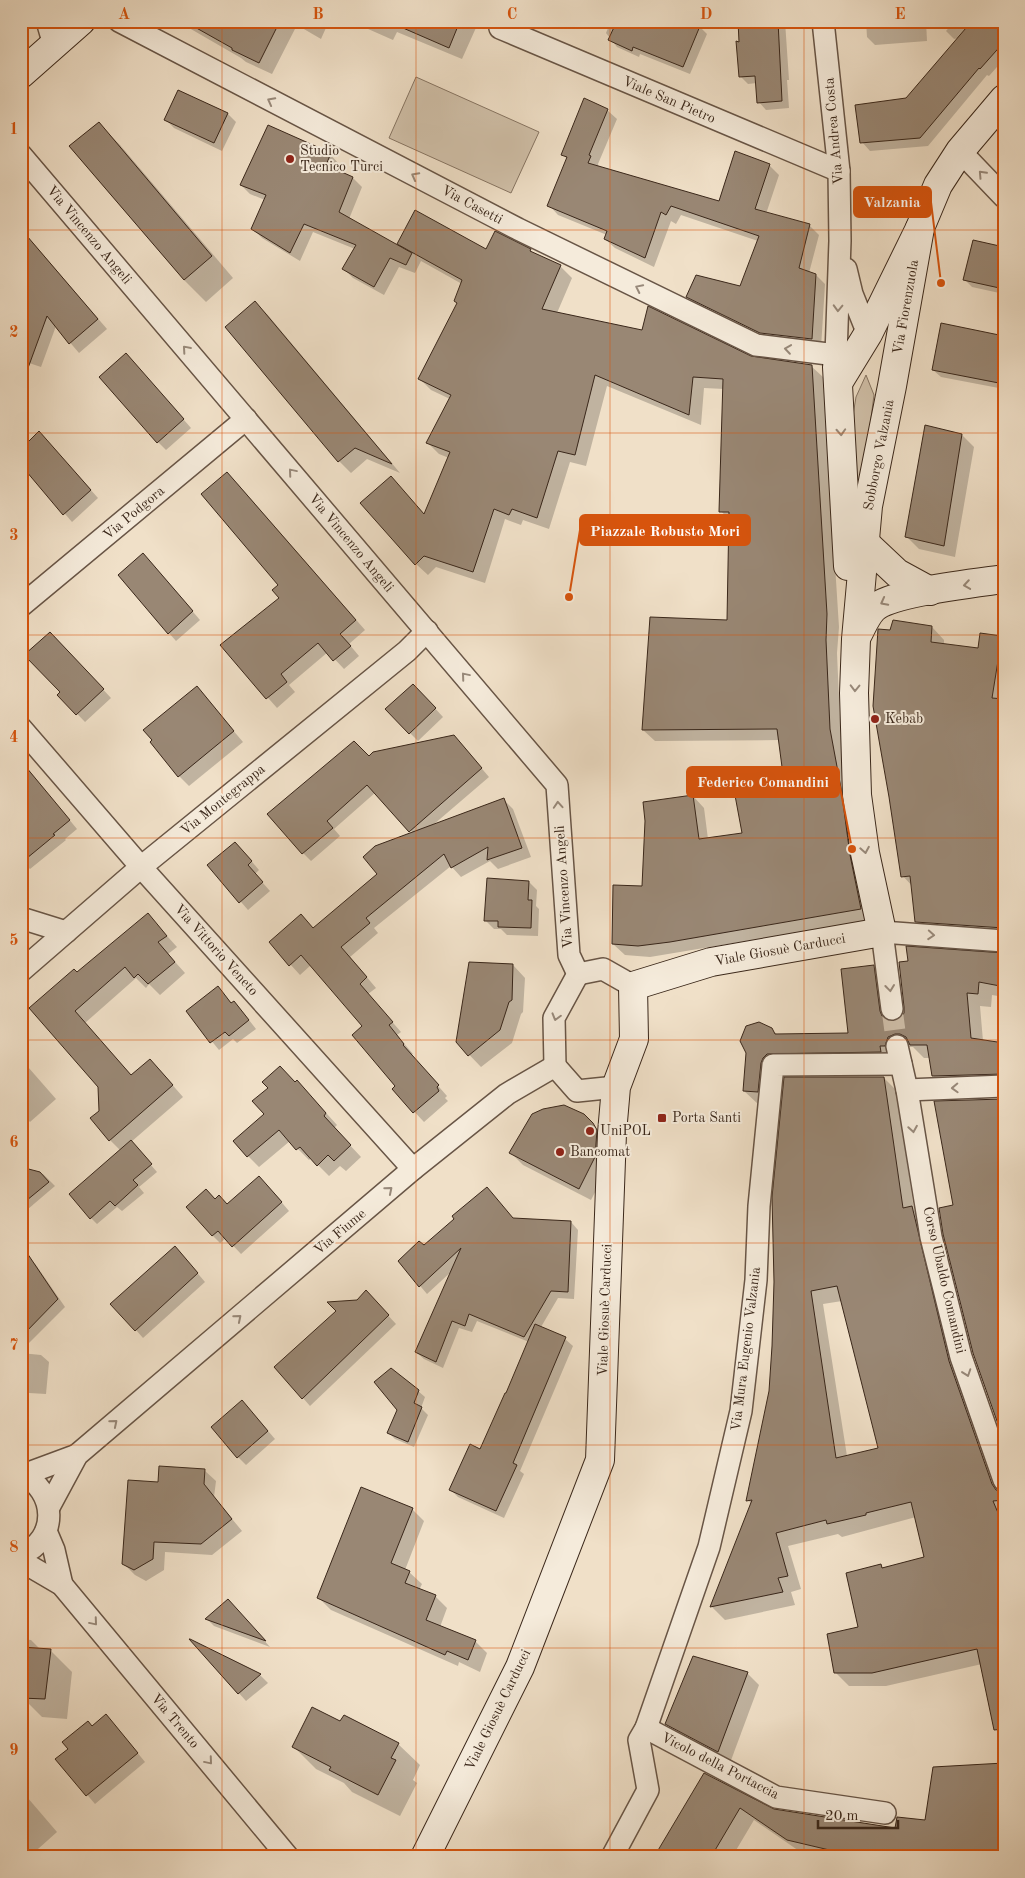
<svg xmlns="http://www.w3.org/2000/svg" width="1025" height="1878" font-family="'Old Standard TT',serif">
  <rect width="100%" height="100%" fill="#f0e0c8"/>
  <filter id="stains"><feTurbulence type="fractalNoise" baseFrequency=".004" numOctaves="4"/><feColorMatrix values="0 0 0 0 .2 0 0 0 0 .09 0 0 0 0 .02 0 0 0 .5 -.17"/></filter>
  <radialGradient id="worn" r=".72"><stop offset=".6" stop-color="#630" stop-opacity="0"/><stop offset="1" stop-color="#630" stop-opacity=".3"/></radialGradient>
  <g fill="#d1c1aa" stroke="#867462">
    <polygon points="416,77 539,132 511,193 389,138"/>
    <polygon points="866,375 874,395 859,511 851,427 856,397"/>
  </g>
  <g fill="#0003" fill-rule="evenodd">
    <polygon points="177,21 329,21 321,39 297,25 272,74 246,62 241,58"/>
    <polygon points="350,21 479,21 462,59 397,32 393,40"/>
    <polygon points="611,21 690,21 690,23 700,27 707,34 690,74 640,54 639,57 617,47 606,33"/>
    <polygon points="739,21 785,21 789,80 787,80 789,108 766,110 759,102 757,83 748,84 740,76"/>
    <polygon points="866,21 926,21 927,41 875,45 867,37"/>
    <polygon points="955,21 1004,21 1004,59 989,76 987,75 928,146 870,151 862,142 907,100 959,38 954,39 946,31"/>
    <polygon points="179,91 228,114 236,122 222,151 174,128 166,120"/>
    <polygon points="607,110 617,119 598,164 599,168 720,203 736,152 770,166 779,175 766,214 809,225 819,235 809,273 816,275 825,284 821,348 770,342 697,306 688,297 741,288 758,241 681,215 676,224 671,221 654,267 615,248 605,239 607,235 558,215 549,205 567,159 563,154"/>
    <polygon points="98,123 120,145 233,278 206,302 184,280 70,147"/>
    <polygon points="330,154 339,164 336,171 353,178 362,187 349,219 403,248 398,244 486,251 530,250 535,255 560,266 572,278 557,313 750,358 811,366 823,377 839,627 837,653 841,742 872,920 650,957 625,955 613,944 693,796 704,808 708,839 743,834 785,784 780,740 655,741 643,730 728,621 730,521 721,511 724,389 704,388 701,425 607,386 586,466 570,462 549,529 523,520 521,525 505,519 485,583 436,567 428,575 416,564 402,489 425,515 449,458 439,454 427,442 450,399 431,390 420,379 458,304 462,284 421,261 415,273 399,267 384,295 353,278 344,269 355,249 313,232 300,261 262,238 252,228 265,200 250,194 241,185"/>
    <polygon points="21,229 107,329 79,353 56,326 41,367 29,363 21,383"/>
    <polygon points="1004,248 1004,294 972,287 965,280"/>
    <polygon points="255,303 267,314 400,473 367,459 351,473 339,461 227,327"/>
    <polygon points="1004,337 1004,389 941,377 933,370"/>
    <polygon points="133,362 191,428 166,450 158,442"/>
    <polygon points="962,435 974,447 955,557 919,549 907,537"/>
    <polygon points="47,441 98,498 72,522 21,463"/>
    <polygon points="237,483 365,630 349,644 359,656 344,669 328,652 289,685 295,692 277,708 222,646 281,598 279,585"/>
    <polygon points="151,563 200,620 176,641 169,633"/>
    <polygon points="932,627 944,640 944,645 979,650 1001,637 1004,639 1004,877 914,888 902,875 891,632"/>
    <polygon points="58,641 111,698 85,722 59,695 61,692"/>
    <polygon points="197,688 243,742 189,786 179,776"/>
    <polygon points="421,693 443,717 418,741 410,733"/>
    <polygon points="461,744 489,777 433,825 503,799 513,809 531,857 498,869 490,861 461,877 451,866 374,928 378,933 350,957 376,988 368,994 401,1032 397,1035 413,1054 411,1055 447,1096 445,1098 448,1101 424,1122 393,1089 396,1086 364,1026 311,965 300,975 270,942 314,929 378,874 413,833 376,792 334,829 340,836 311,861 303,853 369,757"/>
    <polygon points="21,761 77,829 65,839 66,840 30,869 21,860"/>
    <polygon points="243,851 259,870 255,874 270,891 248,910 209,865"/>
    <polygon points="529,882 537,890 536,906 539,909 538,936 507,935 501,929 494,929 486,921"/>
    <polygon points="1004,899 1004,939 929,934 916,921"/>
    <polygon points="148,915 177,947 168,954 185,973 160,995 149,984 146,988 136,978 85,1023 132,1076 161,1072 183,1097 131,1142 157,1172 139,1187 144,1193 122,1211 117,1207 97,1224 91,1218 121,1151 110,1140 101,1111 99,1087 31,1008 77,974"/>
    <polygon points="1004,955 1004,997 992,995 991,1007 980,1006 983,1041 1004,1044 1004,1087 947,1089 933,1076 930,1058 924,1058 913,1047 909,1047 901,1051 898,1059 781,1067 771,1105 758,1104 744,1091 771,1029 778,1035 849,1034 873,967 887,980 892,1022 894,1023"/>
    <polygon points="513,965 525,978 523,1012 521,1014 512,1043 481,1067 457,1042"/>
    <polygon points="218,988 232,1004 242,1011 256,1029 237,1043 233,1039 219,1050 188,1012"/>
    <polygon points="21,1059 56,1099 30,1122 21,1113"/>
    <path d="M884,1078L897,1091L914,1210L925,1221L962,1376L1004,1493V1732L1003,1718L982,1664L886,1686H849L835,1672L859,1628L881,1566L884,1569L925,1558L916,1517L842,1537L838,1534L788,1546L801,1589L791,1592L795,1605L725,1620L712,1607L752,1504L748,1500L770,1391ZM842,1301L879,1449L847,1456L823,1304Z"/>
    <polygon points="295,1084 308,1093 337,1125 334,1128 361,1157 346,1171 340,1166 329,1176 311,1158 309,1160 290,1141 259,1167 248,1156 266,1114"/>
    <polygon points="584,1115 605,1137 607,1169 591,1200 523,1165 511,1153"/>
    <polygon points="21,1168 43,1174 55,1186 21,1215"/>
    <polygon points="267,1185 289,1211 241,1254 226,1238 220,1243 212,1235 215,1200 228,1205"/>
    <polygon points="514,1219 571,1222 578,1230 574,1299 558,1298 541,1327 565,1339 573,1346 520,1471 524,1474 504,1518 458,1497 451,1490 480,1450 507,1395 529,1342 477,1321 472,1332 459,1328 443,1368 424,1359 416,1352 453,1270 427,1294 399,1261 424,1247"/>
    <polygon points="183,1256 205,1282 143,1338 136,1330"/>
    <polygon points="29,1258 36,1265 65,1307 21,1351 21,1259"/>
    <polygon points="373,1299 396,1324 310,1406 303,1398"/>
    <polygon points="21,1353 41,1355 49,1362 46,1394 29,1393 28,1396 21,1395"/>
    <polygon points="418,1391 425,1397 421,1408 428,1415 414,1447 395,1439 389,1433"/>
    <polygon points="250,1410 275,1439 246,1465 238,1457"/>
    <polygon points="204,1470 216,1481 214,1497 242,1531 212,1555 165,1552 164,1570 146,1581 135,1575 124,1564 159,1484"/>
    <polygon points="412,1509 424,1521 405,1570 409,1572 422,1584 419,1590 435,1596 447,1608 440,1627 475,1641 487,1653 480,1672 459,1662 458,1666 331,1610 319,1598"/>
    <polygon points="235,1608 270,1647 214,1626 207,1619"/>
    <polygon points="21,1639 31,1640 40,1649 50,1650 72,1672 67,1719 42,1717 21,1696"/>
    <polygon points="193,1642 260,1675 268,1683 246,1701"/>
    <polygon points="747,1673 759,1685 730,1763 678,1736 666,1724"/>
    <polygon points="341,1723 398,1744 420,1765 413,1780 417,1783 400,1816 352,1792 344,1783 316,1769 294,1747"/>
    <polygon points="114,1724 145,1762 95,1804 57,1759"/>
    <polygon points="1004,1764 1004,1857 816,1857 802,1853 754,1820 732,1857 656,1857 705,1775 773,1810 896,1830 926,1821"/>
    <polygon points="21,1790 57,1832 29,1857 21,1857"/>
  </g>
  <g fill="#998774" stroke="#3a271a" fill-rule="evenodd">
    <polygon points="184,21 280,21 259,63 232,50 232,48"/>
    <polygon points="387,21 460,21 449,48"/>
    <polygon points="617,21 689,21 700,26 683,67 633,47 632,51 608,40"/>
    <polygon points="738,21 778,21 782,101 757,103 755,76 739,77 736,41 739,42"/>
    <polygon points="972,21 1004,21 1004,42 980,69 979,68 920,138 860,143 855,105 906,98"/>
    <polygon points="178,90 228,113 214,143 164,120"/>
    <polygon points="584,98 608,109 589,155 591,156 588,163 719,201 735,151 770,164 755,209 810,224 799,268 816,274 812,339 760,333 686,297 696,275 740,286 759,236 671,206 666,215 661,212 645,258 604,239 607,231 547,206 567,157 561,155"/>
    <polygon points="99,122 212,256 184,280 69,146"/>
    <polygon points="268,125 331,153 326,165 353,177 339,212 412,253 406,265 390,258 374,287 342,269 356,245 304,224 290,253 251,229 266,195 240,185"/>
    <polygon points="415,210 486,249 495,231 531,249 530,251 561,265 542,309 642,330 648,306 751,356 812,365 827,614 826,640 830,729 841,788 850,855 861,909 670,942 638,946 612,944 613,885 642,886 645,821 643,802 693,795 699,839 742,833 734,790 784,782 777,729 642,730 650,617 727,620 729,512 719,512 723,379 693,377 689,415 595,375 575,455 558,451 537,518 512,509 509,515 494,509 473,572 424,556 415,565 360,503 391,476 424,514 450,452 426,443 451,395 418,379 457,303 454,301 462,280 397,244"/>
    <polygon points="21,229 98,319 69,344 47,316 24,379 21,378"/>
    <polygon points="973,240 1004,247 1004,289 963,280"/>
    <polygon points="255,301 392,464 355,448 338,462 225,327"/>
    <polygon points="941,323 1004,336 1004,384 932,370"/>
    <polygon points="126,353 184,419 157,443 99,377"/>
    <polygon points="925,425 962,434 944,546 905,537"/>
    <polygon points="39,431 91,490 63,515 21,465 21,449"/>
    <polygon points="227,472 356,620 340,634 351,646 333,661 318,643 281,674 287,682 266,699 220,645 279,598 272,590 278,585 201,494"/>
    <polygon points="143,553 193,611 168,634 118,575"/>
    <polygon points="893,620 932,626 931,642 978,648 980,633 1002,636 992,698 1004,699 1004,928 915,922 910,876 901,877 889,797 873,706 878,629 890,630"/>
    <polygon points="50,632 104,689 76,715 57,695 60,692 24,655"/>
    <polygon points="413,684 436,708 409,734 385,709"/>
    <polygon points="197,686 234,731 178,777 150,742 152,740 143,730"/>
    <polygon points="454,735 482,768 409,832 367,785 327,821 333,828 302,854 267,814 354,741 369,756 373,752"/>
    <polygon points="21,761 70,820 53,834 55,835 21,863"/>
    <polygon points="504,798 522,848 487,860 488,847 451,868 444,854 366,918 370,923 341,947 367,977 360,984 393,1022 389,1025 404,1044 403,1045 439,1085 437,1087 439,1091 413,1113 392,1089 395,1086 352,1035 362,1026 301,955 289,966 269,942 301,914 313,928 377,874 363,857 375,846"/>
    <polygon points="235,842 252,861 248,865 263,882 239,903 207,865"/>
    <polygon points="487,878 529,881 528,900 532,900 531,928 498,927 498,921 484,921"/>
    <polygon points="148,913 167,936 158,942 175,962 148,984 138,974 134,978 125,967 75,1011 131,1075 150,1059 173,1085 109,1141 90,1118 99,1111 98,1087 29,1008 74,969 77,972"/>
    <polygon points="906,946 1004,953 1004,982 1001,982 1000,986 979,982 978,994 967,993 971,1038 1004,1043 1004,1074 932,1076 927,1045 910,1045 906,1037 900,1034 895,1034 888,1037 885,1046 880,1046 881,1052 767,1054 763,1058 761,1063 758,1092 743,1091 746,1053 740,1041 746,1026 759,1022 772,1028 775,1034 848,1033 841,969 874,965 880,1011 882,1016 887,1020 893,1021 900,1019 904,1013 904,1007 899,962 908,961"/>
    <polygon points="469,962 513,964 512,1000 509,1002 500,1030 468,1056 456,1042"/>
    <polygon points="218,986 231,1003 234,1001 249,1020 229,1036 225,1032 210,1043 186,1011"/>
    <polygon points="280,1066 295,1082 297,1080 326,1113 324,1116 351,1145 334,1161 328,1155 317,1166 300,1147 296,1150 279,1130 247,1157 233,1141 264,1114 252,1101 268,1088 262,1082"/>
    <path d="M784,1077H884L903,1208L912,1206L949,1361L992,1484L996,1490L1004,1492V1500L993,1501L1004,1527V1729L994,1730L977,1649L872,1673H834L827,1634L858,1627L846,1573L881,1564L882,1568L924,1557L911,1502L866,1513V1515L827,1524L826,1520L776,1533L788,1576L778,1578L783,1592L710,1607L752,1500L746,1501L769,1391L772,1346L774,1282L772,1197ZM837,1286L878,1448L836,1458L811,1291Z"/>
    <polygon points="1004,1099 1004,1441 973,1353 943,1234 939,1208 953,1205 934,1101"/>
    <polygon points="564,1105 584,1114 593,1123 597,1130 595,1157 579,1189 509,1153 532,1114 543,1109"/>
    <polygon points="131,1140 152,1164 133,1180 138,1185 115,1206 110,1201 90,1219 69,1194"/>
    <polygon points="21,1167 40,1172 49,1182 21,1205"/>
    <polygon points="259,1176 282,1202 232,1247 218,1231 212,1236 186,1207 206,1189 215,1199 219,1195 227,1204"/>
    <polygon points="487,1187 513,1218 571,1221 568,1292 551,1291 524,1337 469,1314 465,1326 452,1321 436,1362 415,1352 461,1248 419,1287 398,1261 419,1241 424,1245 454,1219 452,1216"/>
    <polygon points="21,1244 58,1299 21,1337"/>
    <polygon points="175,1246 198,1273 135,1331 110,1304"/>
    <polygon points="366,1290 389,1315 302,1399 274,1367 336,1311 327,1302 357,1300"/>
    <polygon points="535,1324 566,1337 513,1463 517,1465 496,1511 449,1490 470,1444 480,1449 505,1393 506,1393"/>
    <polygon points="391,1368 419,1390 414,1403 422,1407 408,1442 387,1433 397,1410 374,1382"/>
    <polygon points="242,1400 268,1431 237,1458 211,1427"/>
    <polygon points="159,1466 205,1469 204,1484 232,1519 201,1544 154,1542 153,1559 134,1570 122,1564 128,1480 158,1482"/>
    <polygon points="361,1487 413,1508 391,1563 410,1571 405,1583 436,1595 426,1620 476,1640 468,1660 447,1651 445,1655 317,1598"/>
    <polygon points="228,1599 266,1641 205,1619"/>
    <polygon points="189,1639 190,1639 261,1674 238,1694"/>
    <polygon points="21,1647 51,1649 45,1699 21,1698"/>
    <polygon points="693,1656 748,1672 718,1752 665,1724"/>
    <polygon points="312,1707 340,1721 344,1715 399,1743 391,1758 396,1760 378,1795 329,1770 331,1767 292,1747"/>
    <polygon points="106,1714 138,1753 86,1796 55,1759 68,1749 62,1742 88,1721 92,1726"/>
    <polygon points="1004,1763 1004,1800 1000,1857 859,1857 787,1840 740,1808 711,1857 654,1857 704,1773 774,1809 895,1828 897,1817 925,1820 933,1767"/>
  </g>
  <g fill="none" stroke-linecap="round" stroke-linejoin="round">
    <polyline stroke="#ccbba5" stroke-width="21" stroke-dasharray="21 11" stroke-linecap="butt" points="892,1009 897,1046"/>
    <defs>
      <g id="street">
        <polyline points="47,21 54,45"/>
        <polyline points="119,21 518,229 756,345 836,355 840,241 839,171 823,21"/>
        <polyline points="500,28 839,171"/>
        <polyline points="960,151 1004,197"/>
        <polyline points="21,155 557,785 569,955 578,974"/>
        <polyline points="846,269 852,294 868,334"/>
        <polyline points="21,606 246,419"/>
        <polyline points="21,728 141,867 413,1169"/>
        <polyline points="21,918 66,932"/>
        <polyline points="21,971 141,867 407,651 427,631"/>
        <polyline points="578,974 603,969 633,986"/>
        <polyline points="892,1009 882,932 1004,941"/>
        <polyline points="897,1046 907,1090 931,1237 961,1357 1004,1480"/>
        <polyline points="555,1066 554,1018 578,974"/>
        <polyline points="555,1066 577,1091 616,1087"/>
        <polyline points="907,1090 1004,1086"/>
        <path d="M21,1474C57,1490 59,1540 21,1554"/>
        <polyline points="23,1475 77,1455"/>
        <polyline points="49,1507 77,1455 413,1169 507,1094 555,1066"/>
        <polyline points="46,1531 54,1550 62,1585"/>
        <polyline points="21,1561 62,1585 288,1857"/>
        <polyline points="646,1728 776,1797 885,1813"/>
        <polyline points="612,1857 648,1790 639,1740 646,1728 709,1547 741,1411 756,1280 759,1206 773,1065 901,1064"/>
      </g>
      <g id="secondary">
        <polyline points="21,74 81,21"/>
        <polyline points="837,367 848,566"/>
        <polyline points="838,383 868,334 920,228 938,185 960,151 1004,99"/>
        <polyline points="864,542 897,573 930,591"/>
        <path d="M857,636C862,627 866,616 873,609C890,592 976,583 1004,579"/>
        <polyline points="425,1857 520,1667 600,1460 612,1133 616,1087 634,1039 633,986 711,962 882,932 865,853 857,795 854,693 856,639 868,506 892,386 920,228"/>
      </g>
    </defs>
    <use href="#street" stroke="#685546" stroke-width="24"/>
    <use href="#secondary" stroke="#3a271a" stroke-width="30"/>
    <use href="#street" stroke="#f5ebdb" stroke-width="21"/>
    <use href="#secondary" stroke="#f5ebdb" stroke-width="28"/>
  </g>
  <defs><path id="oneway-chevron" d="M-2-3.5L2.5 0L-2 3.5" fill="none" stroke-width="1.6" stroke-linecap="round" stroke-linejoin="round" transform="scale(1.25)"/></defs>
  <g stroke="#98897a">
    <use href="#oneway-chevron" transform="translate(271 101) rotate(-152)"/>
    <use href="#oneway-chevron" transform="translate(982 174) rotate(-133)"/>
    <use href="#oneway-chevron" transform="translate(415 176) rotate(-152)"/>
    <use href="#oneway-chevron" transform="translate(639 288) rotate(-154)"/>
    <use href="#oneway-chevron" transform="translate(838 308) rotate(92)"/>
    <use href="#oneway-chevron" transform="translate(186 349) rotate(-131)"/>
    <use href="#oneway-chevron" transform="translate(788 349) rotate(-172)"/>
    <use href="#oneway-chevron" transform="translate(841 432) rotate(87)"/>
    <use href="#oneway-chevron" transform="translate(292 472) rotate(-130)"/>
    <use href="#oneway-chevron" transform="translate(967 585) rotate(171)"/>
    <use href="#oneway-chevron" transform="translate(884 602) rotate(152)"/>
    <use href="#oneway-chevron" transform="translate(465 676) rotate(-130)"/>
    <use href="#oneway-chevron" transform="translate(855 688) rotate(91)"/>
    <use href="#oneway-chevron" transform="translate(558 805) rotate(-94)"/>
    <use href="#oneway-chevron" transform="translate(865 850) rotate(80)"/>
    <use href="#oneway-chevron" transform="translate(931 935) rotate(4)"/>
    <use href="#oneway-chevron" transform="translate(890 988) rotate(83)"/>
    <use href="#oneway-chevron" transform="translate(556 1017) rotate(106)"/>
    <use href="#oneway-chevron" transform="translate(955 1088) rotate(178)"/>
    <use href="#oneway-chevron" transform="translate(913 1129) rotate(81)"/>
    <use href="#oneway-chevron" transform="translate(389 1190) rotate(-40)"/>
    <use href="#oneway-chevron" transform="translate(238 1318) rotate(-40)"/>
    <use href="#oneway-chevron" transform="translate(967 1373) rotate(71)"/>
    <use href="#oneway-chevron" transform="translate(114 1423) rotate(-40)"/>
    <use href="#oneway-chevron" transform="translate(94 1622) rotate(50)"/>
    <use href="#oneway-chevron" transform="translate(209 1761) rotate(50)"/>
  </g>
  <path fill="none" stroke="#d7540d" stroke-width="1" stroke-opacity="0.55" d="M222,21V1857M416,21V1857M610,21V1857M804,21V1857M21,230H1004M21,433H1004M21,635H1004M21,838H1004M21,1040H1004M21,1243H1004M21,1445H1004M21,1648H1004"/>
  <g fill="#8f2418" stroke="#f5ebdb" stroke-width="2">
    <circle cx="290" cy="159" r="5"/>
    <circle cx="875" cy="719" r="5"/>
    <rect x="657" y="1113" width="10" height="10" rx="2.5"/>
    <circle cx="590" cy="1131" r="5"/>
    <circle cx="560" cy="1152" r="5"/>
  </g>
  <g text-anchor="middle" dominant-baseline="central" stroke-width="4" stroke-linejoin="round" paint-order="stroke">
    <g font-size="14" fill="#3a271a" stroke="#f5ebdb">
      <text transform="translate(669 100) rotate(23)">Viale San Pietro</text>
      <text transform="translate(834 131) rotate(-95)">Via Andrea Costa</text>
      <text transform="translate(472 205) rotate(28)">Via Casetti</text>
      <text transform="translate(89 235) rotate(50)">Via Vincenzo Angeli</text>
      <text transform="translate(906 307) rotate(-80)">Via Fiorenzuola</text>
      <text transform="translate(879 455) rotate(-79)">Sobborgo Valzania</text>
      <text transform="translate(134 513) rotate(-40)">Via Podgora</text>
      <text transform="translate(351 543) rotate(50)">Via Vincenzo Angeli</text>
      <text transform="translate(223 800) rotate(-39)">Via Montegrappa</text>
      <text transform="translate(564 887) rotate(-94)">Via Vincenzo Angeli</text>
      <text transform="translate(216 950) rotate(48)">Via Vittorio Veneto</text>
      <text transform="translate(780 950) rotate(-10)">Viale Giosuè Carducci</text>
      <text transform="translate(340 1232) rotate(-40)">Via Fiume</text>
      <text transform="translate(944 1280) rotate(77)">Corso Ubaldo Comandini</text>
      <text transform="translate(605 1310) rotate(-88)">Viale Giosuè Carducci</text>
      <text transform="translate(746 1349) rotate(-83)">Via Mura Eugenio Valzania</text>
      <text transform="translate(498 1710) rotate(-64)">Viale Giosuè Carducci</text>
      <text transform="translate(175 1721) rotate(50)">Via Trento</text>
      <text transform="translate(720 1766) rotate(27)">Vicolo della Portaccia</text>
    </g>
    <g font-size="14" fill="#3a271a" stroke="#f5ebdb" text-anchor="start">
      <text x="300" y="151">Studio<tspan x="300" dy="16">Tecnico Turci</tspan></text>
      <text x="885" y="719">Kebab</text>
      <text x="672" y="1118">Porta Santi</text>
      <text x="600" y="1131">UniPOL</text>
      <text x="570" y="1152">Bancomat</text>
    </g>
  </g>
  <path fill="none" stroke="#d7540d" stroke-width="2" d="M941 283L931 202M569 597L580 530M852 849L839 782"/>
  <g fill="#d7540d" stroke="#f5ebdb" stroke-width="2">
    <circle cx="941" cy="283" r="5"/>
    <circle cx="569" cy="597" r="5"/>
    <circle cx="852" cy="849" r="5"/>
  </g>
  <g fill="#d7540d" stroke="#d7540d" stroke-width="2">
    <rect x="854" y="187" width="77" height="30" rx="5"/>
    <rect x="580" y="515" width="170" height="30" rx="5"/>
    <rect x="687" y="767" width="152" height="30" rx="5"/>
  </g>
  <g font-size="15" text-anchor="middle" font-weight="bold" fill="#fff">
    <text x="892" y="207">Valzania</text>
    <text x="665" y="536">Piazzale Robusto Mori</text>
    <text x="763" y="787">Federico Comandini</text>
  </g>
  <rect width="1025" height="1878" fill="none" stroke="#f0e0c8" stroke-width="55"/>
  <path d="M818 1820v8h80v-8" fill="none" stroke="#3a271a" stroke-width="2.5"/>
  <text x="825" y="1820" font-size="15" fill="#3a271a" stroke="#f5ebdb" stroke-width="4" paint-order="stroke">20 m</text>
  <rect x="28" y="28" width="970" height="1822" fill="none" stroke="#d7540d" stroke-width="2"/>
  <g font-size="16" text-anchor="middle" font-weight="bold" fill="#d7540d">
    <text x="124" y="19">A</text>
    <text x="318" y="19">B</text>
    <text x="512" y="19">C</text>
    <text x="706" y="19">D</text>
    <text x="900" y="19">E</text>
    <text x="14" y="134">1</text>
    <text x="14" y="337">2</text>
    <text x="14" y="540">3</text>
    <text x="14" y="742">4</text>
    <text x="14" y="945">5</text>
    <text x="14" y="1147">6</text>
    <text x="14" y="1350">7</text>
    <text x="14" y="1552">8</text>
    <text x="14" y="1755">9</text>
  </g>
  <rect width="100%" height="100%" filter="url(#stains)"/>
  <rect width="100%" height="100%" fill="url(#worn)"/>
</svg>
